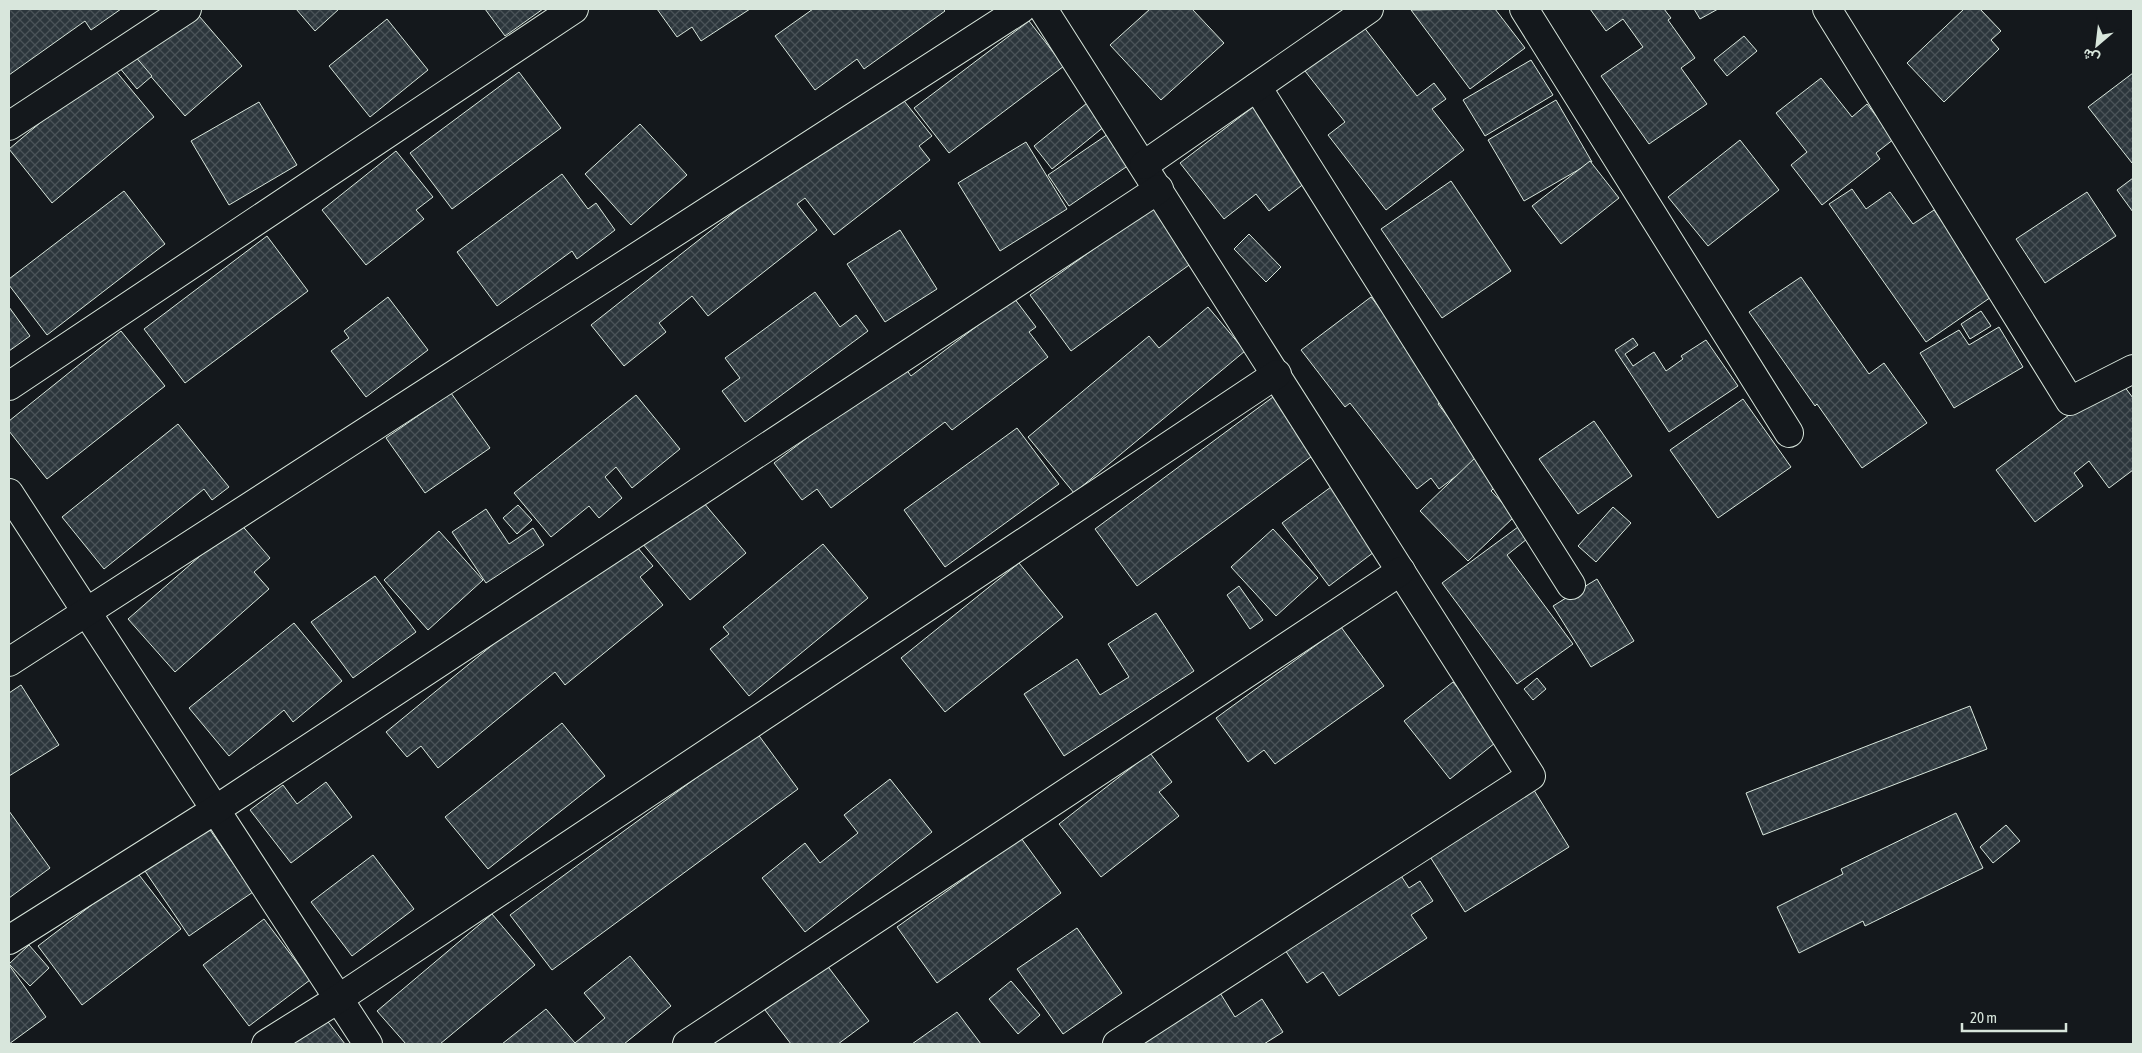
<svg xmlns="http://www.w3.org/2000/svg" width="2142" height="1053" font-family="'Asap Condensed',Vazirmatn,sans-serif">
  <defs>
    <pattern id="building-cross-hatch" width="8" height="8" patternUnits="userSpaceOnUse" patternTransform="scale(1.25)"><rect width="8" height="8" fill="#2c363c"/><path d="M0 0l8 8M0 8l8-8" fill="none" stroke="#4a5358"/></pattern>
  </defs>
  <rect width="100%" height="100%" fill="#14181c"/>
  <g fill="url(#building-cross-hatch)" stroke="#d8e6dc">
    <polygon points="9,9 121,9 91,30 85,21 9,75"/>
    <polygon points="193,9 242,66 185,116 135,58"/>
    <polygon points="296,9 339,9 315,31"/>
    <polygon points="485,9 543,9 505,36"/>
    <polygon points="657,9 750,9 701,41 692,27 677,37"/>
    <polygon points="813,9 943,9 945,11 864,69 857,59 815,90 775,36"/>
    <polygon points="1150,9 1192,9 1224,43 1161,100 1110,45"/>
    <polygon points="1495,9 1525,48 1470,89 1411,10"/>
    <polygon points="1590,9 1664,9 1671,18 1668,20 1695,58 1681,68 1707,104 1649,144 1601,76 1643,47 1623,19 1606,31"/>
    <polygon points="1694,9 1718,9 1700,19"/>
    <polygon points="1964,9 1980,9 2001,31 1991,40 1999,49 1944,102 1907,63"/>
    <polygon points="387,19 428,70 370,117 329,66"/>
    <polygon points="1029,21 1064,66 949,153 914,108"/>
    <polygon points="1363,26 1417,96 1434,83 1446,99 1432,109 1464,150 1386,210 1328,135 1345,122 1305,71"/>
    <polygon points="1744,36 1757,51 1727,76 1714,60"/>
    <polygon points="134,55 152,76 137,89 119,67"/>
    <polygon points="1531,60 1553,95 1485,136 1463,100"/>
    <polygon points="110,64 154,117 52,203 9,149"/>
    <polygon points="519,72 561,128 452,209 410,153"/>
    <polygon points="2133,73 2133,162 2132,163 2088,107"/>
    <polygon points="1821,78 1852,117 1867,104 1894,139 1876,153 1880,159 1822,205 1791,165 1807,152 1776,113"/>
    <polygon points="893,87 932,136 919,146 930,160 834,235 805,198 797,204 817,230 708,316 692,296 659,323 666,332 624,366 591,325"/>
    <polygon points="1556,100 1592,162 1524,201 1488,140"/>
    <polygon points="259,102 297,165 229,205 191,141"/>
    <polygon points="1087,103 1105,126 1052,169 1034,146"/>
    <polygon points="1253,107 1310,179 1269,211 1256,194 1224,219 1180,163"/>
    <polygon points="640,124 687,175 631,225 585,174"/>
    <polygon points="1108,134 1129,165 1069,206 1048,175"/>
    <polygon points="1740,140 1779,190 1708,246 1668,197"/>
    <polygon points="1026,142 1067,209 1000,251 958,183"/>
    <polygon points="396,151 433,197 416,210 424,219 366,265 322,210"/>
    <polygon points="1590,161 1619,198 1561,244 1532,206"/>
    <polygon points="562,174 588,209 596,203 615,230 577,259 572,251 497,306 457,252"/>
    <polygon points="2133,178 2133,212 2117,190"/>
    <polygon points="1451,181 1511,271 1442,318 1381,229"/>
    <polygon points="1852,189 1866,209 1890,192 1913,224 1934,210 1994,295 1926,342 1829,204"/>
    <polygon points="124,191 165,244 47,335 9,285 9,279"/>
    <polygon points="2087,192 2116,236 2045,283 2016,239"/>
    <polygon points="1156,204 1196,260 1071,351 1030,295"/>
    <polygon points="900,230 937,289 885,322 847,264"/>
    <polygon points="1249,234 1281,267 1266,282 1234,249"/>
    <polygon points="267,236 308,291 185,383 144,329"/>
    <polygon points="1801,277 1869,374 1884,363 1927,423 1862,468 1817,404 1815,406 1749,312"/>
    <polygon points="815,292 840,327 856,315 868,331 745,422 722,391 740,378 725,358"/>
    <polygon points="388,297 428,350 366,397 331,351 349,338 344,331"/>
    <polygon points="1371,297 1448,396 1438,404 1480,458 1439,489 1431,478 1417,489 1350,403 1345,407 1301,350"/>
    <polygon points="1014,298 1036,327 1029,332 1048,357 952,430 945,422 831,508 817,489 802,500 774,463 903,365 911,376"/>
    <polygon points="9,307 30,336 9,351"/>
    <polygon points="1208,307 1245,351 1074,493 1028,437 1149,336 1159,348"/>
    <polygon points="1981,311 1991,326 1970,339 1961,324"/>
    <polygon points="1999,327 2023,367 1954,408 1920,353 1959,330 1969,345"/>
    <polygon points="121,331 165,386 47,479 9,431 9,421"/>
    <polygon points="1633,338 1638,345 1625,354 1633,366 1654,352 1666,371 1683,359 1681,356 1706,340 1738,386 1669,432 1615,350"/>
    <polygon points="2118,378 2133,398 2133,470 2109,488 2089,461 2074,473 2083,486 2035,522 1996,470"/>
    <polygon points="451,393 490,448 425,493 386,438"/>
    <polygon points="1277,394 1319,451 1137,586 1095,529"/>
    <polygon points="636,395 680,449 632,488 616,467 605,477 622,498 599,518 589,506 551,537 514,493"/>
    <polygon points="1743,399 1791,467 1718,518 1670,450"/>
    <polygon points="1594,421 1632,476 1578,514 1539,459"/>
    <polygon points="178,424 229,487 212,500 204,489 104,569 62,517"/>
    <polygon points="1017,428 1059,484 945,567 904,510"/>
    <polygon points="1479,454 1503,479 1491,491 1515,516 1468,561 1420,511"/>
    <polygon points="1331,487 1378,549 1329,586 1282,523"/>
    <polygon points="698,496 746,553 690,600 642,543"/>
    <polygon points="518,505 532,520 517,534 503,518"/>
    <polygon points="1613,507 1631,523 1596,562 1578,546"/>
    <polygon points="486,509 509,544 533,528 544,545 486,583 452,532"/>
    <polygon points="239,522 270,558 254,572 269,589 175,672 128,619"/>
    <polygon points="1518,527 1527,539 1507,555 1573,644 1517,684 1442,583"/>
    <polygon points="1273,529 1318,578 1276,616 1231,567"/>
    <polygon points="439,531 483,580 428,630 384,580"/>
    <polygon points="627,535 653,566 640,577 663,605 565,685 555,672 438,768 421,746 407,757 386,732"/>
    <polygon points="823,544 868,598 749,696 710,649 729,634 723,627"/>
    <polygon points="1019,563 1063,617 945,712 901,658"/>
    <polygon points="375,576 416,632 353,678 311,622"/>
    <polygon points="1597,579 1634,641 1591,667 1553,606"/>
    <polygon points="1239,586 1263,620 1250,629 1227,595"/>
    <polygon points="1156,613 1194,671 1064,756 1024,694 1077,659 1100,695 1129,677 1108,644"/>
    <polygon points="294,623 342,681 293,722 284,710 229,756 189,708"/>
    <polygon points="1341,627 1384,686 1275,764 1264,750 1248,762 1216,718"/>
    <polygon points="1537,678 1546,689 1533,700 1524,689"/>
    <polygon points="1453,682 1500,739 1450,779 1404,721"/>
    <polygon points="21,685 59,745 9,776 9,693"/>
    <polygon points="1970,706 1987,749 1763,835 1746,793"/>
    <polygon points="562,723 605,776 488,869 445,817"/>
    <polygon points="757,733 798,789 552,970 510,915"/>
    <polygon points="1150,753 1172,782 1159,792 1179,816 1101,877 1059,824"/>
    <polygon points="890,779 932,832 805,932 762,878 805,843 820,863 858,833 844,815"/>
    <polygon points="326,782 352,817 291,863 250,810 283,785 297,804"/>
    <polygon points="1532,787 1569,847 1465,912 1427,852"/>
    <polygon points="9,811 50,868 9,898"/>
    <polygon points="1956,813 1983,868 1865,926 1863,921 1799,953 1777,907 1843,874 1841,869"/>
    <polygon points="2006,825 2020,841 1993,863 1980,847"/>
    <polygon points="208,827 253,892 189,936 145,871"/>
    <polygon points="1021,838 1061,893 937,983 897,927"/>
    <polygon points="373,855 414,909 352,956 311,902"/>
    <polygon points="1396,868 1409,888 1420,881 1433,901 1411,915 1427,938 1339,996 1323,972 1307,983 1281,944"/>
    <polygon points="136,871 181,929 82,1005 38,946"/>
    <polygon points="492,914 535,965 440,1044 406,1044 377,1011"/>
    <polygon points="264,919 310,980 249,1026 203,965"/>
    <polygon points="1077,928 1122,993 1063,1034 1017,969"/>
    <polygon points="29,945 49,968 30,986 9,964"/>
    <polygon points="630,956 671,1006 624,1044 502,1044 546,1009 575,1043 605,1018 584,993"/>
    <polygon points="826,964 869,1021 838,1044 791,1044 765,1010"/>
    <polygon points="9,965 46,1017 9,1044"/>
    <polygon points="1011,981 1040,1015 1018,1034 989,999"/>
    <polygon points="1217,988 1235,1017 1262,999 1283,1032 1264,1044 1131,1044"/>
    <polygon points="319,1010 345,1044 274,1044"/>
    <polygon points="957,1012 981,1044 912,1044"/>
  </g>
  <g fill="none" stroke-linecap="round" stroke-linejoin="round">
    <defs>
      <g id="minor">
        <polyline points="1043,9 1531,776 1117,1044"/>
        <polyline points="1524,9 1789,433"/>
        <polyline points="1827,9 2070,401 2133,369"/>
        <polyline points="1257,87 1571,585"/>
        <polyline points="9,126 187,9"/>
        <polyline points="1144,165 1369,9"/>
        <polyline points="9,386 574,9"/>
        <polyline points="9,493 368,1044"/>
        <polyline points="9,662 1021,9"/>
        <polyline points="9,940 215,810 1159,189"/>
        <polyline points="266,1044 338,999 1277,374"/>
        <polyline points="687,1044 1401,571"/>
      </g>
    </defs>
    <use href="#minor" stroke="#d8e6dc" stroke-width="30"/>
    <use href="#minor" stroke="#14181c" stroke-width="28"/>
  </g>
  <rect width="2142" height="1053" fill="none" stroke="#d8e6dc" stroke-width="20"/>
  <g transform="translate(2097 45) rotate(208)" stroke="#14181c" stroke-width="4" paint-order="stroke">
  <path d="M0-4L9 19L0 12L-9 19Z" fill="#d8e6dc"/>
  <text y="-8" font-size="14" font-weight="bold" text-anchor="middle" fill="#d8e6dc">ش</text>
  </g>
  <path d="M1962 1023v8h104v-8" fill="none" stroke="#d8e6dc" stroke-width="2.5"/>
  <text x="1970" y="1023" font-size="15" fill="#d8e6dc" stroke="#14181c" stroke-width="4" paint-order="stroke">20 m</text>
</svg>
